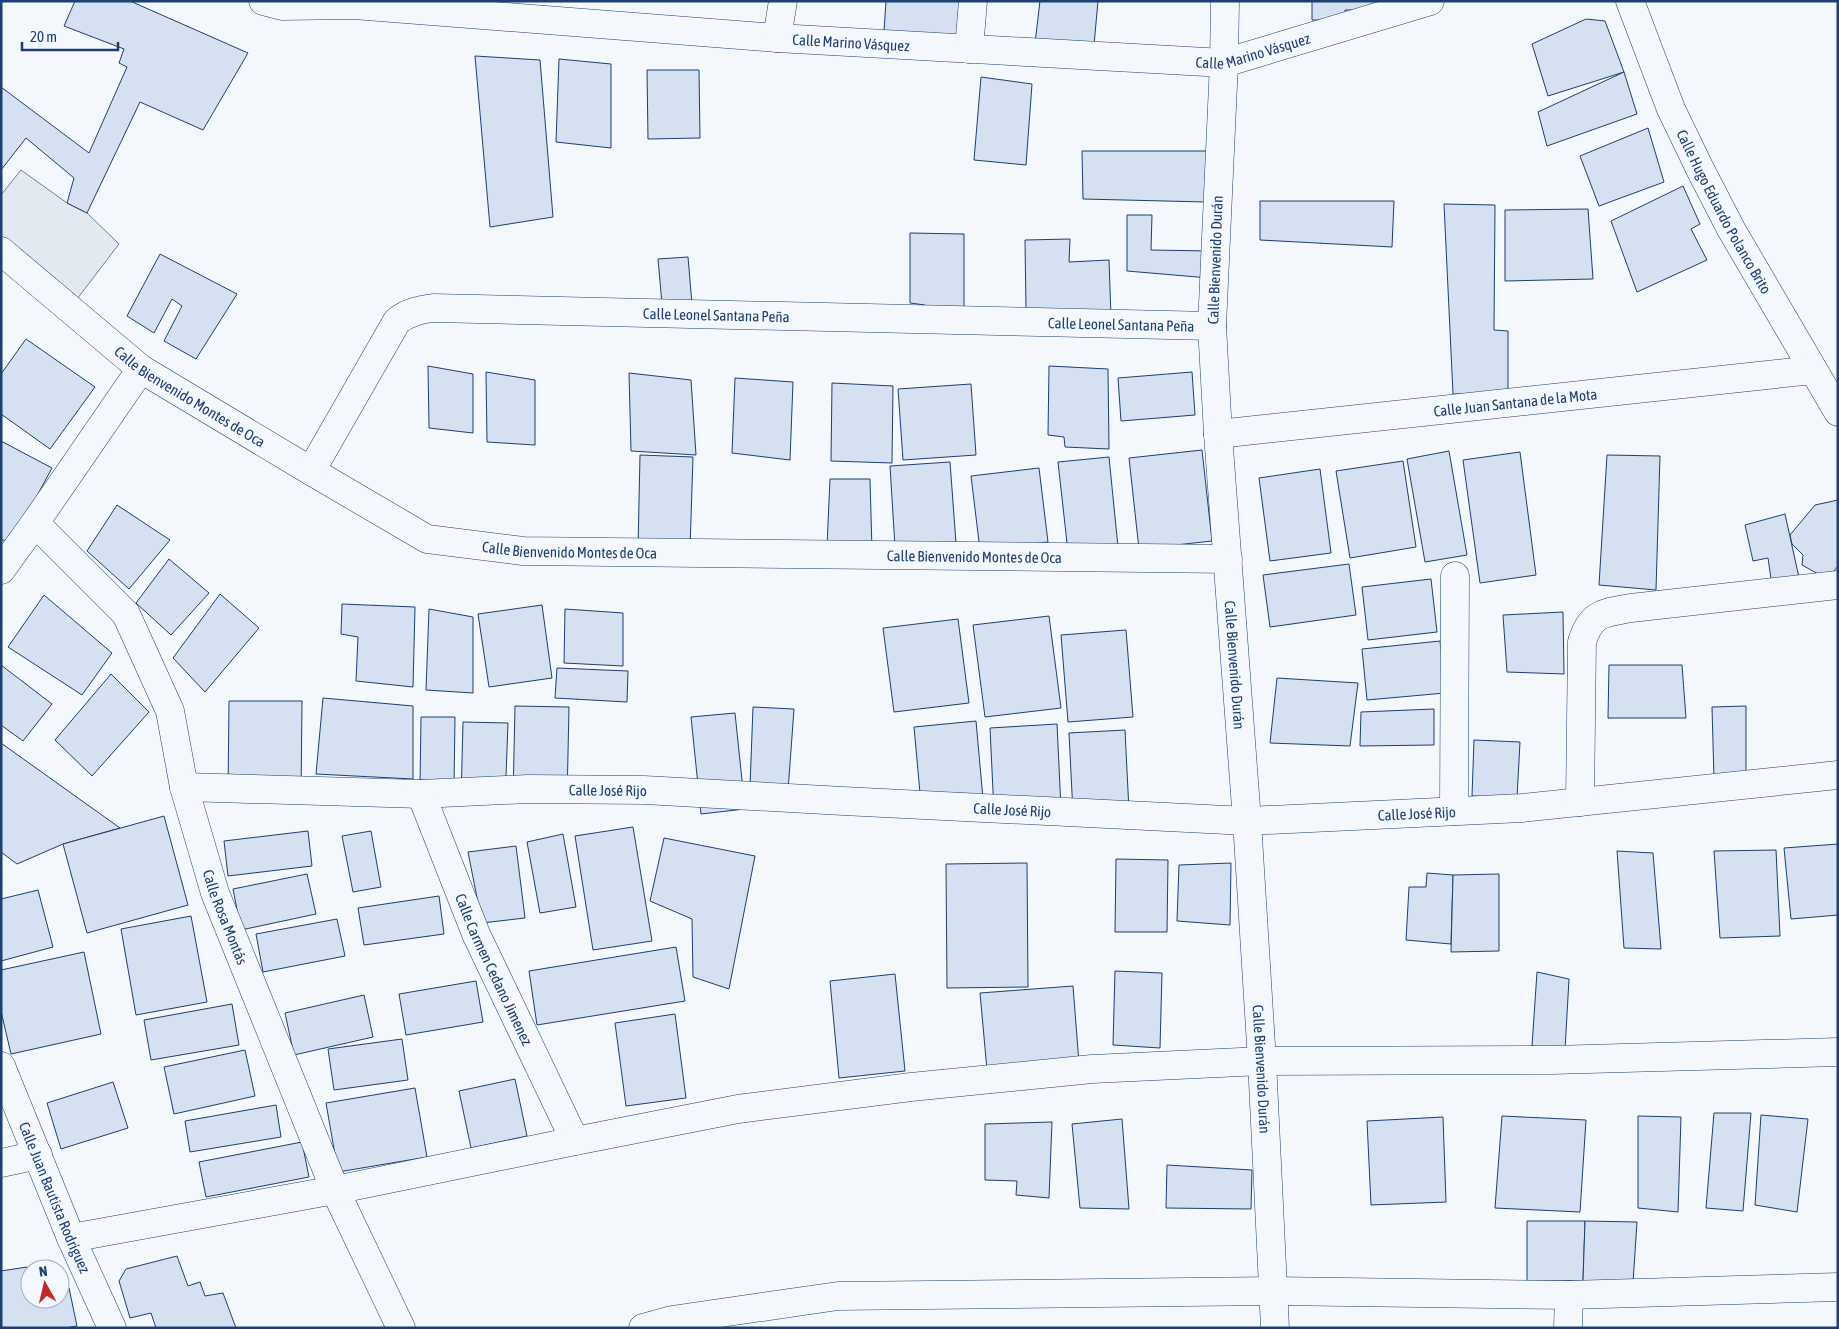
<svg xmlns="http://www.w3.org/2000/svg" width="1839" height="1329" font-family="'Asap Condensed',sans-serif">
  <rect width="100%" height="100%" fill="#f4f7fb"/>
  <polygon fill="#e3e9f0" stroke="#687fa3" points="21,170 67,203 87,213 119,244 74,303 1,241 1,195"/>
  <g fill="#d5e0f0" stroke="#1d3f73">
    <polygon points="75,1 130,1 248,53 203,130 140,102 87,213 67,203 74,178 26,138 1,170 1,87 89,153 127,67 119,63 124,49 64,26"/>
    <polygon points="886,1 960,1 958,38 884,31"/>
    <polygon points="1040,1 1098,1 1094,45 1035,43"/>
    <polygon points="1312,1 1378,1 1378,10 1345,10 1346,20 1312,20"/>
    <polygon points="1586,19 1605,21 1624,72 1548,96 1532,44"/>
    <polygon points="475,56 540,60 553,217 490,227"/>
    <polygon points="559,59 611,64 611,148 556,142"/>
    <polygon points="647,70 699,70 700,138 648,139"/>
    <polygon points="1624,72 1637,114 1547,146 1538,112"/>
    <polygon points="981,77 1032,84 1026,165 974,160"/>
    <polygon points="1648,128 1664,182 1599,206 1580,156"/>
    <polygon points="1082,151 1207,151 1206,202 1083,199"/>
    <polygon points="1683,186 1700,224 1691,229 1707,260 1637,292 1611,221"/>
    <polygon points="1260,201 1394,201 1392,247 1260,240"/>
    <polygon points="1444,204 1495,205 1494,330 1508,331 1508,394 1453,394"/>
    <polygon points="1588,209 1593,279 1505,281 1505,210"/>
    <polygon points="1127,215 1152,215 1151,250 1210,251 1209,278 1127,271"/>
    <polygon points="910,233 964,234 964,312 926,312 925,305 910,303"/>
    <polygon points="1070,239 1069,262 1109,260 1111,317 1026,310 1025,240"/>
    <polygon points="160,254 237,294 196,359 164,341 182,306 172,299 154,333 127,316"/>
    <polygon points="688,257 692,304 662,304 658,259"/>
    <polygon points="26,339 95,387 50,449 1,414 1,374"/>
    <polygon points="428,366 473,374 473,433 429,428"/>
    <polygon points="1049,366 1108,369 1109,449 1065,447 1064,437 1048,435"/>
    <polygon points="486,372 535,380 535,445 487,442"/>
    <polygon points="1192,372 1195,415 1121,421 1118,378"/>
    <polygon points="629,373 691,380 696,455 631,451"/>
    <polygon points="735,378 793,382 790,460 732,453"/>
    <polygon points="832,383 893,386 892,463 831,461"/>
    <polygon points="971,384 976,455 903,460 898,389"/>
    <polygon points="1,441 52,468 11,544 1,539"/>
    <polygon points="1202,450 1212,541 1139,549 1129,458"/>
    <polygon points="1449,451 1467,555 1425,562 1407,459"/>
    <polygon points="1520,452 1536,575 1480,583 1463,460"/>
    <polygon points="640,455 693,457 690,549 638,549"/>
    <polygon points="1607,455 1660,456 1656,590 1599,585"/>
    <polygon points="1109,457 1118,547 1068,552 1058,462"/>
    <polygon points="1403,461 1416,547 1350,558 1336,471"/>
    <polygon points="950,462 956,543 895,547 890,466"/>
    <polygon points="1039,468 1048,542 980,550 971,476"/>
    <polygon points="1320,469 1331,553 1270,561 1259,478"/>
    <polygon points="830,479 870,479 872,550 827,546"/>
    <polygon points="1838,500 1838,566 1827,579 1802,565 1803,555 1792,544 1790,535 1815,505"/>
    <polygon points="117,505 170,540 129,589 87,551"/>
    <polygon points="1785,514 1800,582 1772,586 1768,558 1753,561 1745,525"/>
    <polygon points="169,559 209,593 171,635 136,603"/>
    <polygon points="1349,564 1356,615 1270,627 1263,575"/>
    <polygon points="1431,579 1437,632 1368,640 1362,587"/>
    <polygon points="220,594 259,628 205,692 173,658"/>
    <polygon points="44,595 112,653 82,695 8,647"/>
    <polygon points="342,604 415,607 413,687 356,681 358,637 341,634"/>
    <polygon points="542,605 552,678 489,687 478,614"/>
    <polygon points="429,609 473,617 473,693 426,690"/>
    <polygon points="565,609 623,613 623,666 564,663"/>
    <polygon points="1563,612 1564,674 1507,672 1503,615"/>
    <polygon points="1049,616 1061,708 985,717 973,625"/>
    <polygon points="958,619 969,703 894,712 883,628"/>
    <polygon points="1126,630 1133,717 1068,722 1061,635"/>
    <polygon points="1440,641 1445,693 1367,700 1362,649"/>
    <polygon points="1,665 52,704 23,741 1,725"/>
    <polygon points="1609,665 1682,665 1686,718 1608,718"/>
    <polygon points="557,668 628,671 627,702 555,698"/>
    <polygon points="111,674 149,712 92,776 55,740"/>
    <polygon points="1277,678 1358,683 1350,746 1270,743"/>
    <polygon points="323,698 413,706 413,779 316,774"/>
    <polygon points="229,701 302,701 301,797 228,796"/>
    <polygon points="515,706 569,707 567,800 513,799"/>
    <polygon points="1746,706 1746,780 1714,779 1712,707"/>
    <polygon points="753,707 794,709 788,791 750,787"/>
    <polygon points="1434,709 1434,745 1360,746 1361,712"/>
    <polygon points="735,713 745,809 701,814 691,717"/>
    <polygon points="421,717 455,717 454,787 420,786"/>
    <polygon points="976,721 984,810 922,815 914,727"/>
    <polygon points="463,722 508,723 505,803 461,801"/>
    <polygon points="1057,724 1061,808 994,812 990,728"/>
    <polygon points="1125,730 1129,811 1073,813 1069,733"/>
    <polygon points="1474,740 1520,742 1517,798 1472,796"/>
    <polygon points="1,743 120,828 63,844 17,864 1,852"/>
    <polygon points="164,816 188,905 87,933 63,844"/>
    <polygon points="633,827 652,941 593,950 575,836"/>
    <polygon points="308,831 312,866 228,876 224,841"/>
    <polygon points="371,831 381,887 353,892 342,836"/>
    <polygon points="563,834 576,907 540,913 527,842"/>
    <polygon points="664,838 755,856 729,989 693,977 692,919 650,901"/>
    <polygon points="1838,844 1838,915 1791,919 1784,848"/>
    <polygon points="516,846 525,918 482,923 468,852"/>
    <polygon points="1776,850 1780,936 1720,938 1714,851"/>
    <polygon points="1617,851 1653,853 1661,949 1624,948"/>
    <polygon points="1116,859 1168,860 1167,932 1115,932"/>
    <polygon points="1027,863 1028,987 947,988 946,864"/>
    <polygon points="1231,863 1230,925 1177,921 1179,865"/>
    <polygon points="1427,873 1453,875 1451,944 1406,940 1409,887 1426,887"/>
    <polygon points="307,874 316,914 241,930 233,889"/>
    <polygon points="1499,874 1499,951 1451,952 1453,875"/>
    <polygon points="38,890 53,947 1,961 1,899"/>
    <polygon points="439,896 444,934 364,945 358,908"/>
    <polygon points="191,916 207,1002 136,1015 121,929"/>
    <polygon points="337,919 345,956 263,972 256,934"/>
    <polygon points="676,947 685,1001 537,1025 529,971"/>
    <polygon points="84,952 101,1034 11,1054 1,1011 1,970"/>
    <polygon points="1115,971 1162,973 1160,1048 1113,1045"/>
    <polygon points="1537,972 1569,979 1565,1050 1532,1046"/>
    <polygon points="895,974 905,1071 839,1078 830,981"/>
    <polygon points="476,981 483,1022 406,1035 399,994"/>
    <polygon points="1073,986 1079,1063 987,1070 980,993"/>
    <polygon points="364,995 373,1037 294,1055 285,1013"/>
    <polygon points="232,1004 239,1045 151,1060 144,1020"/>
    <polygon points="675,1014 686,1098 626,1106 615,1023"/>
    <polygon points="402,1039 408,1080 334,1090 328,1049"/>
    <polygon points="245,1050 255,1096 174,1114 164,1067"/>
    <polygon points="515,1079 527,1136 471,1148 459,1091"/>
    <polygon points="113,1082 128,1128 61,1149 47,1103"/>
    <polygon points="415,1088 427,1157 338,1172 326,1103"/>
    <polygon points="276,1105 281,1137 190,1152 185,1121"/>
    <polygon points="1714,1113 1751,1113 1743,1211 1706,1208"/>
    <polygon points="1761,1115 1808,1119 1797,1212 1755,1205"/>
    <polygon points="1502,1116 1586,1120 1580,1212 1495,1208"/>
    <polygon points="1638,1116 1681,1117 1678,1212 1638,1208"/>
    <polygon points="1443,1117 1446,1202 1371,1205 1367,1121"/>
    <polygon points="1122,1119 1129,1209 1080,1208 1072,1124"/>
    <polygon points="1052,1122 1049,1198 1016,1195 1017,1181 985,1180 985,1124"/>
    <polygon points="302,1142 309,1177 206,1197 199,1162"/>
    <polygon points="1167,1165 1252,1170 1251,1209 1166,1208"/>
    <polygon points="1527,1221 1585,1221 1583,1281 1527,1281"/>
    <polygon points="1585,1221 1637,1222 1633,1283 1583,1281"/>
    <polygon points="177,1256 188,1286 200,1282 205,1296 223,1293 236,1328 156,1328 151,1313 130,1318 119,1281 126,1269"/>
    <polygon points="27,1267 30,1299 60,1299 60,1289 69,1288 77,1326 65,1328 1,1328 1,1271"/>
  </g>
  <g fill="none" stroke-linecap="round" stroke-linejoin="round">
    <defs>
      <g id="minor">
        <path id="s1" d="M263,1L282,6L354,5L777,38L1224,63L1430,1"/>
        <path id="s2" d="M1225,1L1224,63L1212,326L1218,434L1247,821L1262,1061L1275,1328"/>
        <path id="s3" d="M1630,1L1671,109L1700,169L1731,229L1838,412"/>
        <polyline points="777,38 783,1"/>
        <polyline points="969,49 973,1"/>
        <path id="s4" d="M1,251L141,369L311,471L427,539L523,551L1228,559"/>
        <path id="s5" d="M1218,434L1813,370"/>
        <path id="s6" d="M311,471L397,321C409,312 419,310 433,308L1212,326"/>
        <path id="s7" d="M35,523L126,614L170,711L184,787L215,893L335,1190L401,1328"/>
        <polyline points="1,570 35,523 141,369"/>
        <path id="s8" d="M184,787L421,794L528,789L644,790L843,801L1247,821L1522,808L1838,775"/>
        <path id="s9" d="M421,794L476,934L575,1141"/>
        <path d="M1580,802L1582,642C1591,612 1604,613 1631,608L1838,585"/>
        <polyline points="1454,811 1455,576"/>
        <path id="s10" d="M1,1066L71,1238L112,1328"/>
        <polyline points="1,1163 38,1155"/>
        <polyline points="71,1238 335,1190 575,1141 738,1109 911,1087 1092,1069 1262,1061 1552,1060 1838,1052"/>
        <polyline points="643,1328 672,1320 838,1296 1273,1291 1569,1295 1838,1287"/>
        <polyline points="1568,1328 1569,1295"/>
      </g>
    </defs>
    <use href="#minor" stroke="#1d3f73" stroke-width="29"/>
    <use href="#minor" stroke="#f4f7fb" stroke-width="28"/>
  </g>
  <g text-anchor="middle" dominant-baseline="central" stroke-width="4" stroke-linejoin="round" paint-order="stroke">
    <g font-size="15" fill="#1d3f73" stroke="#f4f7fb">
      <text stroke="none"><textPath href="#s1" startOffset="590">Calle Marino Vásquez</textPath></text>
      <text stroke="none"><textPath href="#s1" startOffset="994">Calle Marino Vásquez</textPath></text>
      <text stroke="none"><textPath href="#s3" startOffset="231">Calle Hugo Eduardo Polanco Brito</textPath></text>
      <text transform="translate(1215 260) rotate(-88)">Calle Bienvenido Durán</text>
      <text stroke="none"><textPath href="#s6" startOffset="495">Calle Leonel Santana Peña</textPath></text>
      <text stroke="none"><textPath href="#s6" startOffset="900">Calle Leonel Santana Peña</textPath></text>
      <text stroke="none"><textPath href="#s4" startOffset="239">Calle Bienvenido Montes de Oca</textPath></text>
      <text stroke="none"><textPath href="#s5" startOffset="299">Calle Juan Santana de la Mota</textPath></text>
      <text stroke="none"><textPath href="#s4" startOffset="659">Calle Bienvenido Montes de Oca</textPath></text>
      <text stroke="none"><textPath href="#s4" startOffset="1064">Calle Bienvenido Montes de Oca</textPath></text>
      <text stroke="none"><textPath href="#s2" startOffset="665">Calle Bienvenido Durán</textPath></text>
      <text stroke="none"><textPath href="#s8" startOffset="424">Calle José Rijo</textPath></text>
      <text stroke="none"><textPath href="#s8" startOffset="829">Calle José Rijo</textPath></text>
      <text stroke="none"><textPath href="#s8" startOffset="1234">Calle José Rijo</textPath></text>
      <text stroke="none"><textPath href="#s7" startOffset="449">Calle Rosa Montás</textPath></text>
      <text stroke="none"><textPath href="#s9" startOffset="190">Calle Carmen Cedano Jimenez</textPath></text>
      <text stroke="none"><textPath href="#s2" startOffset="1070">Calle Bienvenido Durán</textPath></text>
      <text stroke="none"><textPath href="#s10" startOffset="142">Calle Juan Bautista Rodríguez</textPath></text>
    </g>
  </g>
  <rect width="1839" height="1329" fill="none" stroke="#1d3f73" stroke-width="5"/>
  <g transform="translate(45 1284) rotate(352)"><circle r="24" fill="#f4f7fb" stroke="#9eadc5"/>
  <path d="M0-4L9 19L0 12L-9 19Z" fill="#c62828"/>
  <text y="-8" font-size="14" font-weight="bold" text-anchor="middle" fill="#1d3f73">N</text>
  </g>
  <path d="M22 42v8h96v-8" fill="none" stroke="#1d3f73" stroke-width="2.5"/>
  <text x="30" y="42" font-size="15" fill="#1d3f73" stroke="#f4f7fb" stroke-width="4" paint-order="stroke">20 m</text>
</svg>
